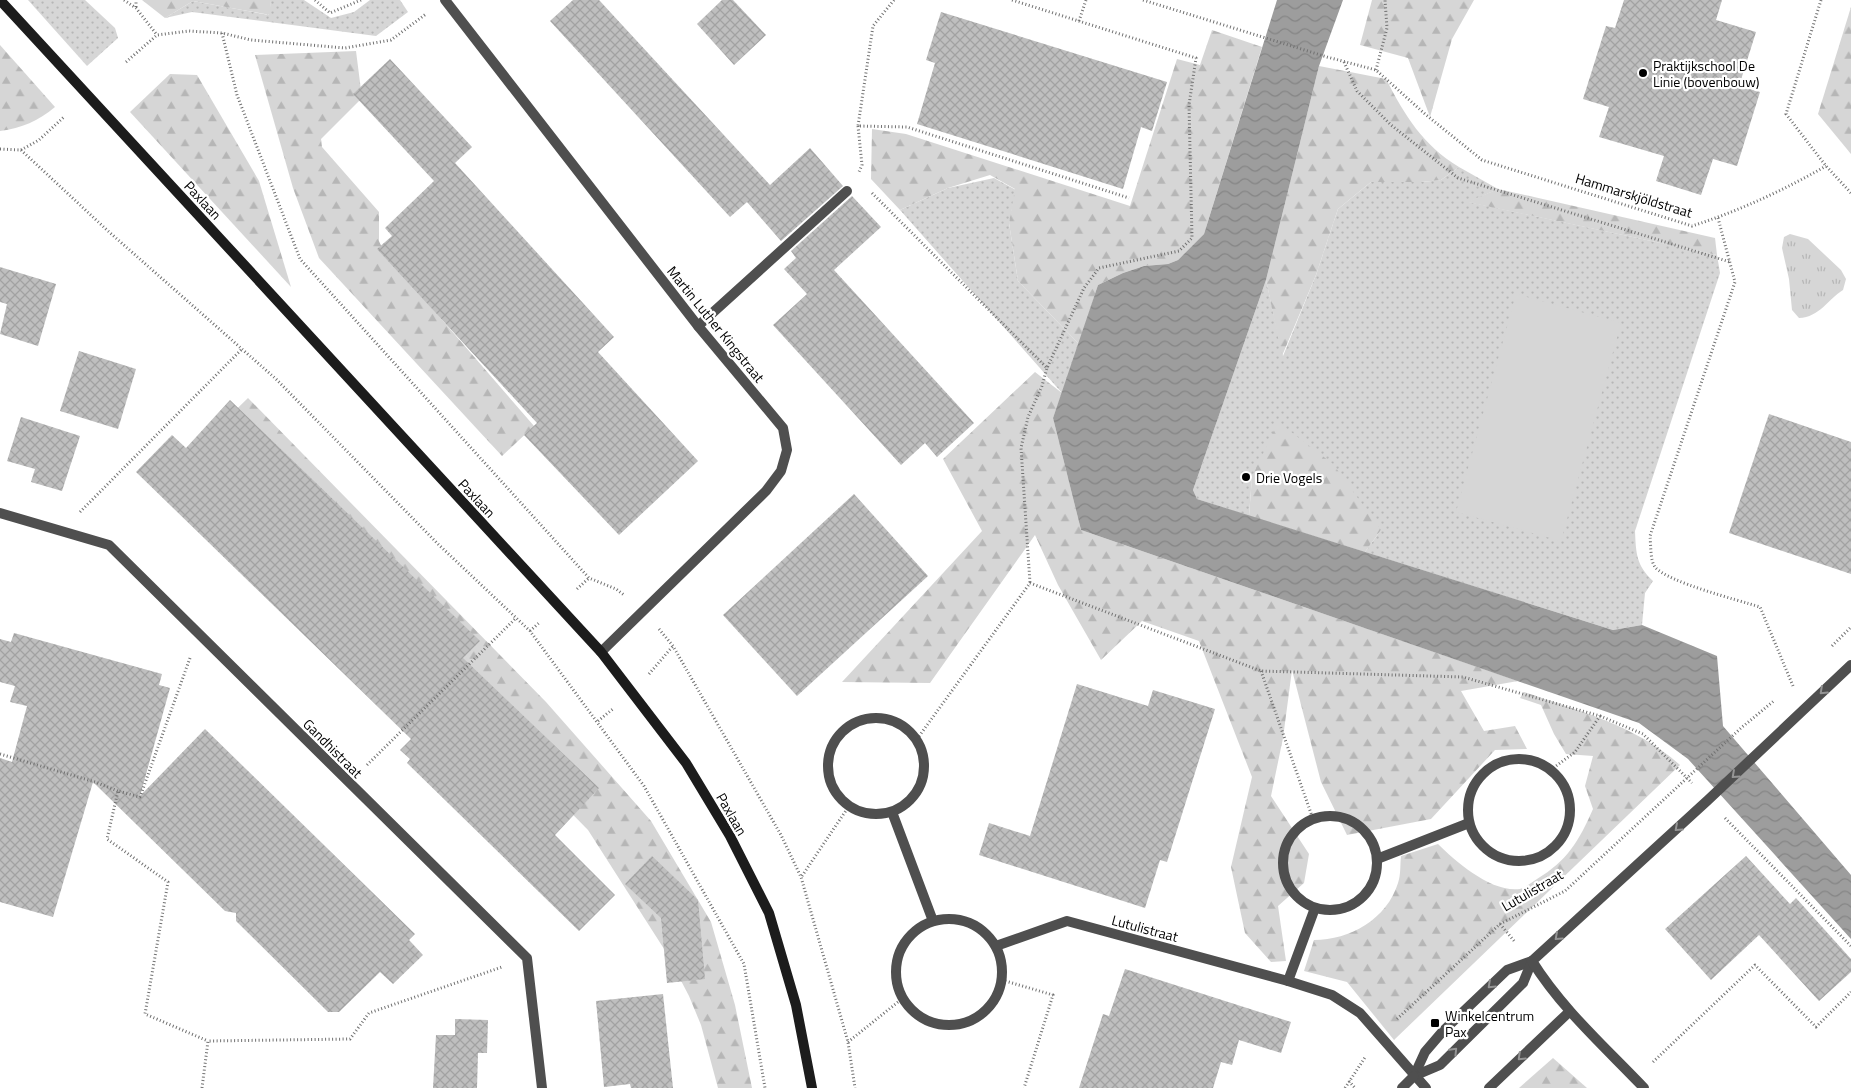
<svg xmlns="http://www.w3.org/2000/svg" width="1851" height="1088" font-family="'Titillium Web',sans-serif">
  <defs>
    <pattern id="grass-dots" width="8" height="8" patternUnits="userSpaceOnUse" patternTransform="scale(1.25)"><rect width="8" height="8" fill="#d6d6d6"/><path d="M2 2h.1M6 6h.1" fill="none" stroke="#b6b6b6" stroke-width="1.8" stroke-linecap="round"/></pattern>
    <pattern id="forest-firs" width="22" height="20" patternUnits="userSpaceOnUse" patternTransform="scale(1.25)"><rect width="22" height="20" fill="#d6d6d6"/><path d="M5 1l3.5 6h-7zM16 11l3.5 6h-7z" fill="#b6b6b6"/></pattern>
    <pattern id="park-tufts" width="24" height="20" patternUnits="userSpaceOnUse" patternTransform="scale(1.25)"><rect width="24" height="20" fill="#d6d6d6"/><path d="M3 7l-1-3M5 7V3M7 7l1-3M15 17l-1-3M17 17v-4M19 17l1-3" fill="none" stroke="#b6b6b6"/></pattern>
    <pattern id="water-waves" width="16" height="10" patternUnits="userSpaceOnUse" patternTransform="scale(1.25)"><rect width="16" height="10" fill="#9d9d9d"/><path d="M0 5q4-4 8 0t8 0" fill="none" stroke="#858585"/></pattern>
    <pattern id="building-cross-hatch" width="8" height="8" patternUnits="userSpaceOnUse" patternTransform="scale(1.25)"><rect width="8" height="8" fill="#bfbfbf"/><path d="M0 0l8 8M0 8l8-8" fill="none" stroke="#a2a2a2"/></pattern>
  </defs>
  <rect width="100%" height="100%" fill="#fff"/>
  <g fill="url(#grass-dots)">
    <polygon points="28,0 85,0 115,28 118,38 87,66"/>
    <polygon points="271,0 304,0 331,18 354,12 370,0 400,0 408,12 376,36 192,12 165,18 193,1 269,15"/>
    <path d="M1459,167L1498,189L1469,202L1717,255L1720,273L1635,531C1636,553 1636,565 1653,581L1645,593L1642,625L1613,630L1365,552L1381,530L1252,477L1249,516L1197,499L1193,490L1266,280L1283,356L1316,275L1338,209L1371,182H1422L1441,180Z"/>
    <polygon points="994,178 1016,190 1009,223 1018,281 1079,344 1062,393 900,210 948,188"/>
  </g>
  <g fill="url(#forest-firs)">
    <polygon points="142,0 271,0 270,15 193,1 165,18"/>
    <polygon points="1372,0 1474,0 1452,39 1430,117 1408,58 1360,45"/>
    <polygon points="1851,7 1851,154 1818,114"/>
    <polygon points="1212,30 1262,47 1204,234 1178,260 1168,264 1144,266 1123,273 1098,285 1079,344 1018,281 1009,223 1015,189 990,175 948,188 900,210 871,179 872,129 906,134 1130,206 1177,59 1200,65"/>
    <path d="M0,45L55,107C38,121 22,128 0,131Z"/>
    <polygon points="356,51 362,98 321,139 322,147 379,212 379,241 385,254 534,426 502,456 319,258 293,188 255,55"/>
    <path d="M1319,66L1386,79C1405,116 1423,145 1459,167L1441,180L1422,182H1371L1338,209L1316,275L1282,356L1266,280Z"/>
    <polygon points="170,74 197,75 259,181 291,287 130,112"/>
    <polygon points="1498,189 1715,238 1717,255 1467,202"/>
    <polygon points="1035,372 1062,393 1053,418 1081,530 1518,681 1461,691 1484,731 1515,726 1527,749 1495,750 1431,819 1347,835 1321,782 1292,670 1283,738 1271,796 1309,854 1304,883 1278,906 1286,961 1271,962 1245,933 1231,867 1252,777 1199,641 1142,621 1101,660 1058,585 1035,535 930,683 842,682 982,531 943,459"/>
    <polygon points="248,398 546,702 651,821 711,922 735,1005 752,1088 718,1088 701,1025 689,996 666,952 588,830 389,627 212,433"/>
    <polygon points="1278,422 1333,464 1381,530 1365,552 1249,516 1252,477"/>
    <path d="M1524,692C1577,710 1637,726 1680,765L1394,1040L1347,982L1304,971L1314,940C1350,940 1387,919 1398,883C1401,875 1400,864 1401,856L1438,844C1456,862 1492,893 1520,889C1525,888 1532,882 1537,879C1567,861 1579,841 1593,809L1585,786L1593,756L1566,754L1554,734L1541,705L1520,698Z"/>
    <polygon points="1553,1058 1587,1088 1519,1088"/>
  </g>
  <path fill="url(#park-tufts)" d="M1790,234L1808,239L1841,270L1846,279L1843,290C1827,300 1820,317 1799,318L1792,310L1789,279L1782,248L1784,237Z"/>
  <polygon fill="#d6d6d6" points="1516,294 1621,323 1561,541 1456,512"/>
  <polygon fill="url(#water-waves)" points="1277,0 1343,0 1319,66 1266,280 1193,490 1197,499 1613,630 1642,625 1717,656 1723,726 1851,875 1851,939 1688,759 1639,723 1081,530 1053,418 1098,285 1123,273 1144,266 1168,264 1178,260 1204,234"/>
  <g fill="url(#building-cross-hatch)">
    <polygon points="573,0 599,0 770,185 810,148 843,186 781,241 747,202 730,217 550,21"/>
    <polygon points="722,0 733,0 766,35 734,65 697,24"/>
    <polygon points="1624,0 1722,0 1716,20 1756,32 1739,86 1760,92 1737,166 1713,159 1701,195 1656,181 1664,156 1599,137 1609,107 1583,99 1606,26 1615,28"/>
    <polygon points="941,12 1167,82 1152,131 1141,127 1123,189 917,124 935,63 926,60"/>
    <polygon points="390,59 472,147 455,163 614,337 598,352 698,461 619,535 524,435 537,423 377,249 392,236 385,228 434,181 353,94"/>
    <polygon points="852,196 881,227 834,270 974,423 937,457 925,443 901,465 773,325 807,294 784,269 796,258 791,251"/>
    <polygon points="0,267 56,284 38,346 0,334 7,304 0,302"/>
    <polygon points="79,351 136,369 118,429 60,411"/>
    <polygon points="230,400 480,641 463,658 599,788 555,835 615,895 579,931 407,763 410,759 400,750 411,739 136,472 172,435 186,448"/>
    <polygon points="1769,414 1851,442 1851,574 1729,533"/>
    <polygon points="21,417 80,436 62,491 31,482 35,469 7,461"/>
    <polygon points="854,494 928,576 797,696 723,615"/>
    <polygon points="14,633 162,674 159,685 170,688 140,796 205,729 415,934 409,940 423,955 393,984 380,972 339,1012 328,1012 236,921 236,913 225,911 93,782 53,917 0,902 0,758 12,762 27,706 10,702 15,686 0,682 0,639 11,642"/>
    <polygon points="1077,684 1148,706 1153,690 1215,709 1167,862 1160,860 1145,908 979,855 989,823 1030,836"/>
    <polygon points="652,856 698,900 705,979 667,983 661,918 625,884"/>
    <polygon points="1746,856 1790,904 1796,898 1851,959 1851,972 1819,1001 1759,935 1711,980 1665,929"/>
    <polygon points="1125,969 1291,1022 1281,1053 1239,1040 1232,1065 1221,1062 1213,1088 1079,1088 1103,1014 1109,1016"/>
    <polygon points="663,994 673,1088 631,1088 630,1084 604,1087 596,1001"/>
    <polygon points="455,1019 488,1020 487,1053 478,1053 477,1088 433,1088 436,1035 455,1035"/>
  </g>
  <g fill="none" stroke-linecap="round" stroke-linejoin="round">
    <g stroke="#717171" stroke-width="3" stroke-dasharray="1 2.5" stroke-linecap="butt">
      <polyline points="124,0 136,8 157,35"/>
      <polyline points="315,0 330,13 361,0"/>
      <polyline points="894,0 873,26 858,126 907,127 1129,198"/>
      <polyline points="1012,0 1196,58 1189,105 1192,238 1179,251 1099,268 1084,288 1047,368"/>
      <path d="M1143,0L1327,57L1376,70L1425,114L1482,160L1692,226C1739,211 1784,190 1826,166"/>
      <polyline points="1821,0 1786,114 1826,166 1851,193"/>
      <polyline points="136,7 136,0"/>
      <polyline points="1079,21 1086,0"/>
      <polyline points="222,33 237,95 300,259 589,578 616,589 624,595"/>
      <polyline points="126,62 157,35 189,31 222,33 251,40 345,48 391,40 426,14"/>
      <polyline points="1344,62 1357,91 1391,125 1458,178 1730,262"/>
      <polyline points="1376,70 1387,28 1385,0"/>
      <polyline points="858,126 862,165 859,172"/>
      <polyline points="0,149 21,150 108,231 276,379 438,544 530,631 644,786 744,964 765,1088"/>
      <polyline points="21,150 39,140 65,116"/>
      <polyline points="872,193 1047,368 1042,386 1028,417 1021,448 1030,583"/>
      <path d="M1718,218L1735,282L1650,536C1651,545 1650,560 1655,567C1667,582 1738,600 1760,607L1793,686"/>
      <polyline points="80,512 242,349"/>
      <polyline points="577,589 589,578"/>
      <polyline points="659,629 673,646 781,835 801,877 848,1042 855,1088"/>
      <polyline points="530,631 540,622"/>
      <polyline points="1832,646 1851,627"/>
      <polyline points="190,658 140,797 118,791 107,839 168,882 145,1014 208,1041"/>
      <polyline points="1261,671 1313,819"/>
      <polyline points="649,674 673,646"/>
      <polyline points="1600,716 1643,734 1692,783"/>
      <polyline points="598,721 614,708"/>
      <polyline points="917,739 1030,583 1261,671 1463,677 1600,716 1575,752 1552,769"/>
      <polyline points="0,754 95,782 118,791"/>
      <polyline points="367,765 516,618"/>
      <polyline points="1725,818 1851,946"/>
      <polyline points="802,876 849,806"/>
      <polyline points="1500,924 1515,942"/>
      <polyline points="1002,980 1053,995 1024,1088"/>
      <polyline points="1397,1019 1500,924 1565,891 1741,728 1775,700"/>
      <polyline points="848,1042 903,998"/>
      <polyline points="1653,1062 1755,965 1816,1027 1851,992"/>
      <polyline points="1349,1081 1355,1088"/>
      <polyline points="202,1088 208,1041 350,1039 369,1013 502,967"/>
      <polyline points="1345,1088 1366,1056"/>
    </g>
    <g stroke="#4f4f4f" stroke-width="10">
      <polyline points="698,326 847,191"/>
      <polyline points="1414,1076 1425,1052 1443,1031 1507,970 1532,961"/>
      <polyline points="1414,1076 1440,1065 1523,983 1532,961"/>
    </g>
    <g stroke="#4f4f4f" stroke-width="10">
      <polyline points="445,0 698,326 783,428 787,450 781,471 766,491 601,652"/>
      <polyline points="0,513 109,545 527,958 542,1088"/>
      <circle cx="876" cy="766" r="48"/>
      <circle cx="1519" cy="810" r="51"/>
      <polyline points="892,812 933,921"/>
      <circle cx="1330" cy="863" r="47"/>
      <polyline points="1377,859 1469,823"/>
      <circle cx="949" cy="972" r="53"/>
      <polyline points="996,946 1067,921 1288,981 1332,995 1360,1013 1426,1088"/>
      <polyline points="1288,981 1315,908"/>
      <polyline points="1402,1088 1414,1076"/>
      <polyline points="1489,1088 1569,1012"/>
      <path d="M1644,1088C1605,1047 1562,1009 1532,961L1708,800L1851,665"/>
    </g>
    <polyline stroke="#1c1c1c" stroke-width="10" points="0,0 601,652 686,763 730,836 769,913 796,1005 812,1088"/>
  </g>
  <defs><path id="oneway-chevron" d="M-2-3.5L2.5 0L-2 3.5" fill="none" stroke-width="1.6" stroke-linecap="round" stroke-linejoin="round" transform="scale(1.25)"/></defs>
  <g stroke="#959595">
    <use href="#oneway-chevron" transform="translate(1823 691) rotate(137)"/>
    <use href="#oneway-chevron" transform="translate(1735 775) rotate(138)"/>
    <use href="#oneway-chevron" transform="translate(1678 828) rotate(138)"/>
    <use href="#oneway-chevron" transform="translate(1558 937) rotate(138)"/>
    <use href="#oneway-chevron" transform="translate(1491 985) rotate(137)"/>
    <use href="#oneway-chevron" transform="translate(1454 1051) rotate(-46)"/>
    <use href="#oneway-chevron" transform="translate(1521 1057) rotate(136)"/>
  </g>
  <g fill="#000" stroke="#fff" stroke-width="2">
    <circle cx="1643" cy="73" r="5"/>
    <circle cx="1246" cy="477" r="5"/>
    <rect x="1430" y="1018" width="10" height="10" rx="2.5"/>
  </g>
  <g text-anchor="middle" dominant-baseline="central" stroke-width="4.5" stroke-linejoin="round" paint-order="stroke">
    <g font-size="14" fill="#000" stroke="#fff" text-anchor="start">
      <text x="1653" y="65">Praktijkschool De<tspan x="1653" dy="16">Linie (bovenbouw)</tspan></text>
      <text x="1256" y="477">Drie Vogels</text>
      <text x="1445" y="1015">Winkelcentrum<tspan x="1445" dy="16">Pax</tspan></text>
    </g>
    <g font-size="14" fill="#000" stroke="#fff">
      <text transform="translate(1634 195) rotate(17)">Hammarskjöldstraat</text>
      <text transform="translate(203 200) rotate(47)">Paxlaan</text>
      <text transform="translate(716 324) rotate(51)">Martin Luther Kingstraat</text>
      <text transform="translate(477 498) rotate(47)">Paxlaan</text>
      <text transform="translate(333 748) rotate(45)">Gandhistraat</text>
      <text transform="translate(732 814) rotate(60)">Paxlaan</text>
      <text transform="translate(1532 890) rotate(-30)">Lutulistraat</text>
      <text transform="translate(1145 928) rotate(15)">Lutulistraat</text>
    </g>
  </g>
</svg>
